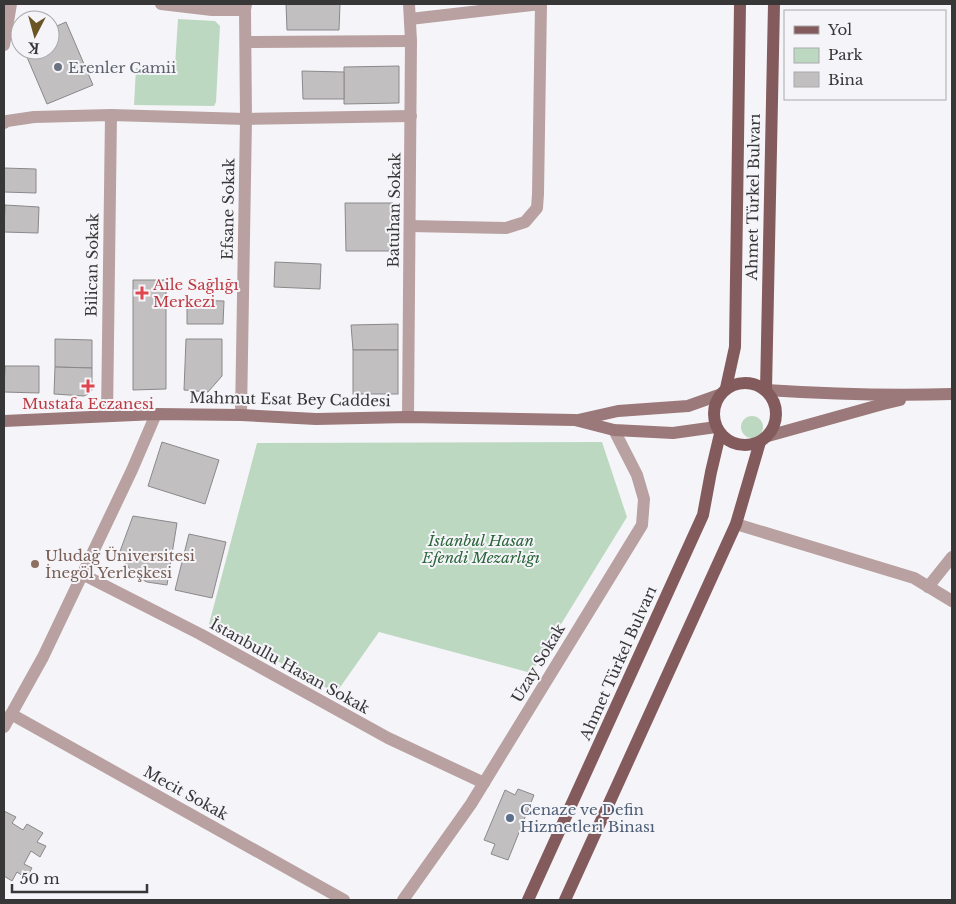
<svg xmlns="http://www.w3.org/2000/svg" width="956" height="904" font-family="'Libre Baskerville',serif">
  <rect width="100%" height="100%" fill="#f5f5f9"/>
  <g fill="#bdd8c1">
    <polygon points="178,19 215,21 220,26 216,102 214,106 134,105 136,68 175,65"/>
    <circle cx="752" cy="427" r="11"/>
    <polygon points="602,442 627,517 531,673 379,632 336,693 209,624 257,443"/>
  </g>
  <g fill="#c2bfc1" stroke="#8b888a">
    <polygon points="286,4 340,4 339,30 287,30"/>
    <polygon points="66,22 93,85 47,104 24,50 50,50 50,29"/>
    <polygon points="399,66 399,103 344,104 344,67"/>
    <polygon points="302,71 344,72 344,99 303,99"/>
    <polygon points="4,168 36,169 36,193 4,192"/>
    <polygon points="345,203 393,203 393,251 346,251"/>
    <polygon points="5,205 39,207 38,233 4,232"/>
    <polygon points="275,262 321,264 320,289 274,287"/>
    <polygon points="133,280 166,280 166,389 133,390"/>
    <polygon points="187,300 224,301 223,324 187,324"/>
    <polygon points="398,324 398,350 353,350 351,325"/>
    <polygon points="55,339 92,340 92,368 55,367"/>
    <polygon points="186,339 222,339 222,376 208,392 184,390"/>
    <rect x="353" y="350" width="45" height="44"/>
    <polygon points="5,366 39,366 39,393 4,392"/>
    <polygon points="55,367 92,368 92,390 88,394 84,396 54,394"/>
    <polygon points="162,442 219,460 205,504 148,486"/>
    <polygon points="133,516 177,523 167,585 147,582 135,576 119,554"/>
    <polygon points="189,534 226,542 212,598 175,590"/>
    <polygon points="518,789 534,795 508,860 491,854 495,844 484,840 505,790 515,795"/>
    <polygon points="4,811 16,817 12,823 23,830 27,824 43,833 37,842 46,846 40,857 31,851 24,864 32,868 26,878 17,872 12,881 4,876"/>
  </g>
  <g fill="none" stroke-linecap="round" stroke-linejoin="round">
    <g stroke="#b9a1a1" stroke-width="12">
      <polyline points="161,4 212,10 245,10"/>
      <polyline points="410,19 541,4"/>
      <polyline points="246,42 411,41"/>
      <polyline points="4,45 11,4"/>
      <polyline points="4,123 7,121 34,117 111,115 246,119 411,116"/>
      <polyline points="410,226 506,228 525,222 537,208 538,194 541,4"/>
      <polyline points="241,415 246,119 245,10 246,4"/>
      <polyline points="107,416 111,115"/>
      <polyline points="408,417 411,41 409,4"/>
      <polyline points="736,524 914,578 952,601"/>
      <polyline points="82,574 200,634 388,738 484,783"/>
      <polyline points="928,587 952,557"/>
      <polyline points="11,714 344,900"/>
      <polyline points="4,727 43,657 132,470 156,414"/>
      <polyline points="403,900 471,804 642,525 644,499 637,475 614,430"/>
    </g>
    <g stroke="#9b7879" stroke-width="12">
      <path d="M766,390C828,394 890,396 952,394"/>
      <polyline points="578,420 618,411 688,406 719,395"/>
      <polyline points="4,421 156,414 241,415 316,419 408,417 575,420 614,430 673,433 716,427"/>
      <polyline points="768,436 883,404 900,400"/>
    </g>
    <g stroke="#845b5c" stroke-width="12">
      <circle cx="745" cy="414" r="31"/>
      <polyline points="726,388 735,347 740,4"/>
      <polyline points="766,390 774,4"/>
      <polyline points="528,900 703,515 711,472 720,434"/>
      <polyline points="565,900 736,524 760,442"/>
    </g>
  </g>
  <circle fill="#6b7280" stroke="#f5f5f9" stroke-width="2" cx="58" cy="67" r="5"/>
  <g fill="#e0444e" stroke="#f5f5f9" stroke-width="2">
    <path d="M139.5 285.5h5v5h5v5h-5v5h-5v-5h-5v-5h5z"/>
    <path d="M85.5 378.5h5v5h5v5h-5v5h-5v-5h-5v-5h5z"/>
  </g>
  <circle fill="#8d6e63" stroke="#f5f5f9" stroke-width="2" cx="35" cy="564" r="5"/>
  <circle fill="#5c6f8a" stroke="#f5f5f9" stroke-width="2" cx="510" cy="818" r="5"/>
  <g text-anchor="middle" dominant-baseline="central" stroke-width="4" stroke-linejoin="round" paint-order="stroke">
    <g font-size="15" fill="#5b616d" stroke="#f5f5f9" text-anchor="start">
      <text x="68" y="67">Erenler Camii</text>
    </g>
    <g font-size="15" fill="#373738" stroke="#f5f5f9">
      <text transform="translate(753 197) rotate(-89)">Ahmet Türkel Bulvarı</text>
      <text transform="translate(228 209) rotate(-89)">Efsane Sokak</text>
      <text transform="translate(394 210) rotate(-89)">Batuhan Sokak</text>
      <text transform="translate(92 265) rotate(-89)">Bilican Sokak</text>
      <text transform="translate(290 399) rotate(1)">Mahmut Esat Bey Caddesi</text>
      <text transform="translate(538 663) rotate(-59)">Uzay Sokak</text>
      <text transform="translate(618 663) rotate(-66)">Ahmet Türkel Bulvarı</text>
      <text transform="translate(290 666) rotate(29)">İstanbullu Hasan Sokak</text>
      <text transform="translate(186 793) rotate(29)">Mecit Sokak</text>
    </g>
    <g font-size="15" fill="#be3a42" stroke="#f5f5f9" text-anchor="start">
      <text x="153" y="284">Aile Sağlığı<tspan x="153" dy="17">Merkezi</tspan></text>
      <text x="88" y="403" text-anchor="middle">Mustafa Eczanesi</text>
    </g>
    <g font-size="15" font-style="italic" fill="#2b663a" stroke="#f5f5f9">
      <text x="481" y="540">İstanbul Hasan<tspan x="481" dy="17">Efendi Mezarlığı</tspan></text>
    </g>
    <g font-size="15" fill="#785e54" stroke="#f5f5f9" text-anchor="start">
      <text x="45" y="555">Uludağ Üniversitesi<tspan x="45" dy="17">İnegöl Yerleşkesi</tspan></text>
    </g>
    <g font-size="15" fill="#4e5e75" stroke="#f5f5f9" text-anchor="start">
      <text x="520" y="809">Cenaze ve Defin<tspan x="520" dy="17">Hizmetleri Binası</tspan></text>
    </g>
  </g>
  <rect width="956" height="904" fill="none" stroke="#373738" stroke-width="10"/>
  <rect x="784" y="10" width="162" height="90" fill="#f5f5f9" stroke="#a9a9ac"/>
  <rect x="794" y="26" width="25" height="8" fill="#845b5c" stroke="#a9a9ac"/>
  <text x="828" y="35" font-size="15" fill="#373738">Yol</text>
  <rect x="794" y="48" width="25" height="15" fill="#bdd8c1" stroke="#a9a9ac"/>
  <text x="828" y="60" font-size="15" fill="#373738">Park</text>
  <rect x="794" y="72" width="25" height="15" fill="#c2bfc1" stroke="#a9a9ac"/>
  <text x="828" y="85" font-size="15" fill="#373738">Bina</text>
  <g transform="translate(35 35) rotate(186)"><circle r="24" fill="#f5f5f9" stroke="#a9a9ac"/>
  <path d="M0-4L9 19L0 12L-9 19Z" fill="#6b5525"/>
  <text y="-8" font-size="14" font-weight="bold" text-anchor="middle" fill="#373738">K</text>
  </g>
  <path d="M12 884v8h135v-8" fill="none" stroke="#373738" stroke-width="2.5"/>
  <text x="20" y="884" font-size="15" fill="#373738" stroke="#f5f5f9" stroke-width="4" paint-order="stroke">50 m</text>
</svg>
